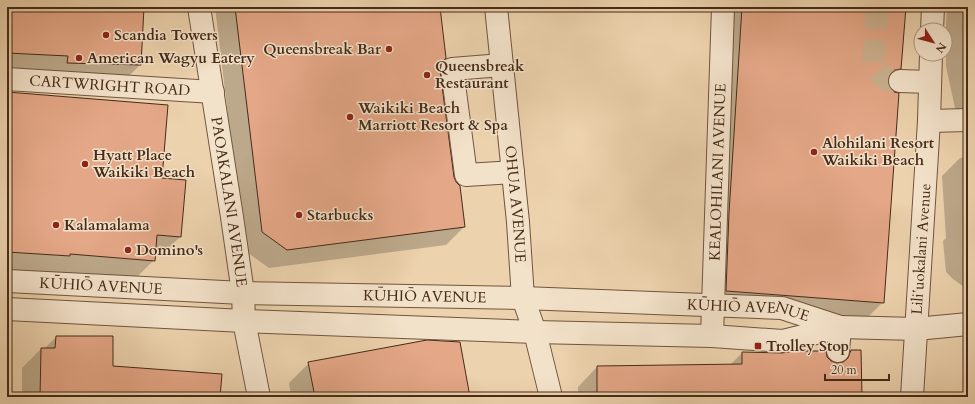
<svg xmlns="http://www.w3.org/2000/svg" width="975" height="404" font-family="Cardo,serif">
  <rect width="100%" height="100%" fill="#ecd2ad"/>
  <filter id="stains"><feTurbulence type="fractalNoise" baseFrequency=".005" numOctaves="4"/><feColorMatrix values="0 0 0 0 .2 0 0 0 0 .09 0 0 0 0 .02 0 0 0 .5 -.17"/></filter>
  <radialGradient id="worn" r=".72"><stop offset=".6" stop-color="#630" stop-opacity="0"/><stop offset="1" stop-color="#630" stop-opacity=".3"/></radialGradient>
  <g fill="#0003">
    <polygon points="7,7 143,7 140,65 123,82 7,71"/>
    <polygon points="215,7 439,7 440,63 439,71 453,177 464,227 446,245 269,268 244,250"/>
    <polygon points="724,7 905,7 900,68 887,82 883,302 863,322 707,310"/>
    <polygon points="947,7 968,7 968,112 956,113 946,66 946,26"/>
    <polygon points="7,93 161,179 180,237 161,255 155,255 154,260 135,279 53,272 50,275 7,272"/>
    <polygon points="968,157 968,290 953,279 946,272 943,241 946,238 942,176 960,158"/>
    <polygon points="56,337 112,367 219,397 22,397 22,368 41,349 44,349"/>
    <polygon points="851,351 861,397 578,397 578,387 597,367 730,365 742,353 826,357 830,362 837,365"/>
    <polygon points="309,363 469,397 291,397 289,383"/>
  </g>
  <g fill="#e4a787" stroke="#462b19">
    <polygon points="7,7 144,7 141,65 67,63 68,56 7,53"/>
    <polygon points="235,7 440,7 446,58 441,64 440,71 454,177 456,182 460,186 465,227 287,250 262,232"/>
    <polygon points="742,7 906,7 901,69 894,70 890,74 888,80 889,87 894,92 899,93 884,303 726,291 729,213"/>
    <polygon points="7,92 168,105 162,178 186,180 181,237 157,235 155,261 70,254 70,256 7,252"/>
    <polygon points="56,336 113,336 113,366 222,374 220,397 40,397 41,348 55,348"/>
    <polygon points="427,340 460,342 470,397 315,397 308,362"/>
    <polygon points="851,350 861,350 862,397 597,397 597,366 742,364 742,352 782,353 795,351 826,351 827,357 831,361 837,363 843,362 848,358"/>
  </g>
  <g fill="none" stroke-linecap="round" stroke-linejoin="round">
    <polyline stroke="#cbb18f" stroke-width="22" stroke-dasharray="22 11" stroke-linecap="butt" points="877,7 873,65 886,80 900,81"/>
    <defs>
      <g id="minor">
        <path id="s1" d="M199,7L232,217L243,293L244,321L259,397"/>
        <path id="s2" d="M496,7L518,222L523,298L535,332L551,397"/>
        <polyline points="932,30 933,7"/>
        <polyline points="502,65 452,69 466,175 513,172"/>
        <path id="s3" d="M7,79L213,92"/>
        <polyline points="900,81 930,82"/>
        <polyline points="929,121 968,120"/>
        <path id="s4" d="M7,281L243,293L523,298L782,308L840,327"/>
        <polyline points="7,309 244,321 535,332 712,336 783,341 840,327 916,329 968,324"/>
        <path id="s5" d="M712,336L723,7"/>
        <polyline points="838,351 840,327"/>
        <polyline points="912,397 929,121 931,54"/>
      </g>
    </defs>
    <use href="#minor" stroke="#70553e" stroke-width="24"/>
    <use href="#minor" stroke="#f3e2ca" stroke-width="22"/>
  </g>
  <g fill="#8f2418" stroke="#f3e2ca" stroke-width="1.5">
    <circle cx="106" cy="35" r="4"/>
    <circle cx="389" cy="49" r="4"/>
    <circle cx="79" cy="58" r="4"/>
    <circle cx="427" cy="75" r="4"/>
    <circle cx="350" cy="117" r="4"/>
    <circle cx="814" cy="152" r="4"/>
    <circle cx="85" cy="164" r="4"/>
    <circle cx="299" cy="215" r="4"/>
    <circle cx="56" cy="225" r="4"/>
    <circle cx="128" cy="250" r="4"/>
    <rect x="754" y="342" width="8" height="8" rx="2"/>
  </g>
  <g text-anchor="middle" dominant-baseline="central" stroke-width="3" stroke-linejoin="round" paint-order="stroke">
    <g font-size="15" font-weight="bold" fill="#462b19" stroke="#f3e2ca" text-anchor="start">
      <text x="114" y="35">Scandia Towers</text>
      <text x="381" y="49" text-anchor="end">Queensbreak Bar</text>
      <text x="87" y="58">American Wagyu Eatery</text>
      <text x="435" y="66">Queensbreak<tspan x="435" dy="17">Restaurant</tspan></text>
      <text x="358" y="108">Waikiki Beach<tspan x="358" dy="17">Marriott Resort &amp; Spa</tspan></text>
      <text x="822" y="143">Alohilani Resort<tspan x="822" dy="17">Waikiki Beach</tspan></text>
      <text x="93" y="155">Hyatt Place<tspan x="93" dy="17">Waikiki Beach</tspan></text>
      <text x="307" y="215">Starbucks</text>
      <text x="64" y="225">Kalamalama</text>
      <text x="136" y="250">Domino's</text>
      <text x="766" y="346">Trolley Stop</text>
    </g>
    <g font-size="15" fill="#462b19" stroke="#f3e2ca">
      <text stroke="none"><textPath href="#s3" startOffset="103">CARTWRIGHT ROAD</textPath></text>
      <text stroke="none"><textPath href="#s5" startOffset="164">KEALOHILANI AVENUE</textPath></text>
      <text stroke="none"><textPath href="#s1" startOffset="197">PAOAKALANI AVENUE</textPath></text>
      <text stroke="none"><textPath href="#s2" startOffset="198">OHUA AVENUE</textPath></text>
      <text transform="translate(921 249) rotate(-86)">Liliʻuokalani Avenue</text>
      <text stroke="none"><textPath href="#s4" startOffset="94">KŪHIŌ AVENUE</textPath></text>
      <text stroke="none"><textPath href="#s4" startOffset="418">KŪHIŌ AVENUE</textPath></text>
      <text stroke="none"><textPath href="#s4" startOffset="742">KŪHIŌ AVENUE</textPath></text>
    </g>
  </g>
  <rect width="975" height="404" fill="none" stroke="#ecd2ad" stroke-width="24"/>
  <rect x="8" y="8" width="959" height="388" fill="none" stroke="#462b19" stroke-width="2"/>
  <rect x="12" y="12" width="951" height="380" fill="none" stroke="#462b19"/>
  <g transform="translate(933 42) rotate(126)"><circle r="19" fill="#f3e2ca" stroke="#ae9983"/>
  <path d="M0-3L7 15L0 10L-7 15Z" fill="#8f2418"/>
  <text y="-6" font-size="11" font-weight="bold" text-anchor="middle" fill="#462b19">N</text>
  </g>
  <path d="M825 374v6h64v-6" fill="none" stroke="#462b19" stroke-width="2"/>
  <text x="831" y="374" font-size="12" fill="#462b19" stroke="#f3e2ca" stroke-width="3" paint-order="stroke">20 m</text>
  <rect width="100%" height="100%" filter="url(#stains)"/>
  <rect width="100%" height="100%" fill="url(#worn)"/>
</svg>
